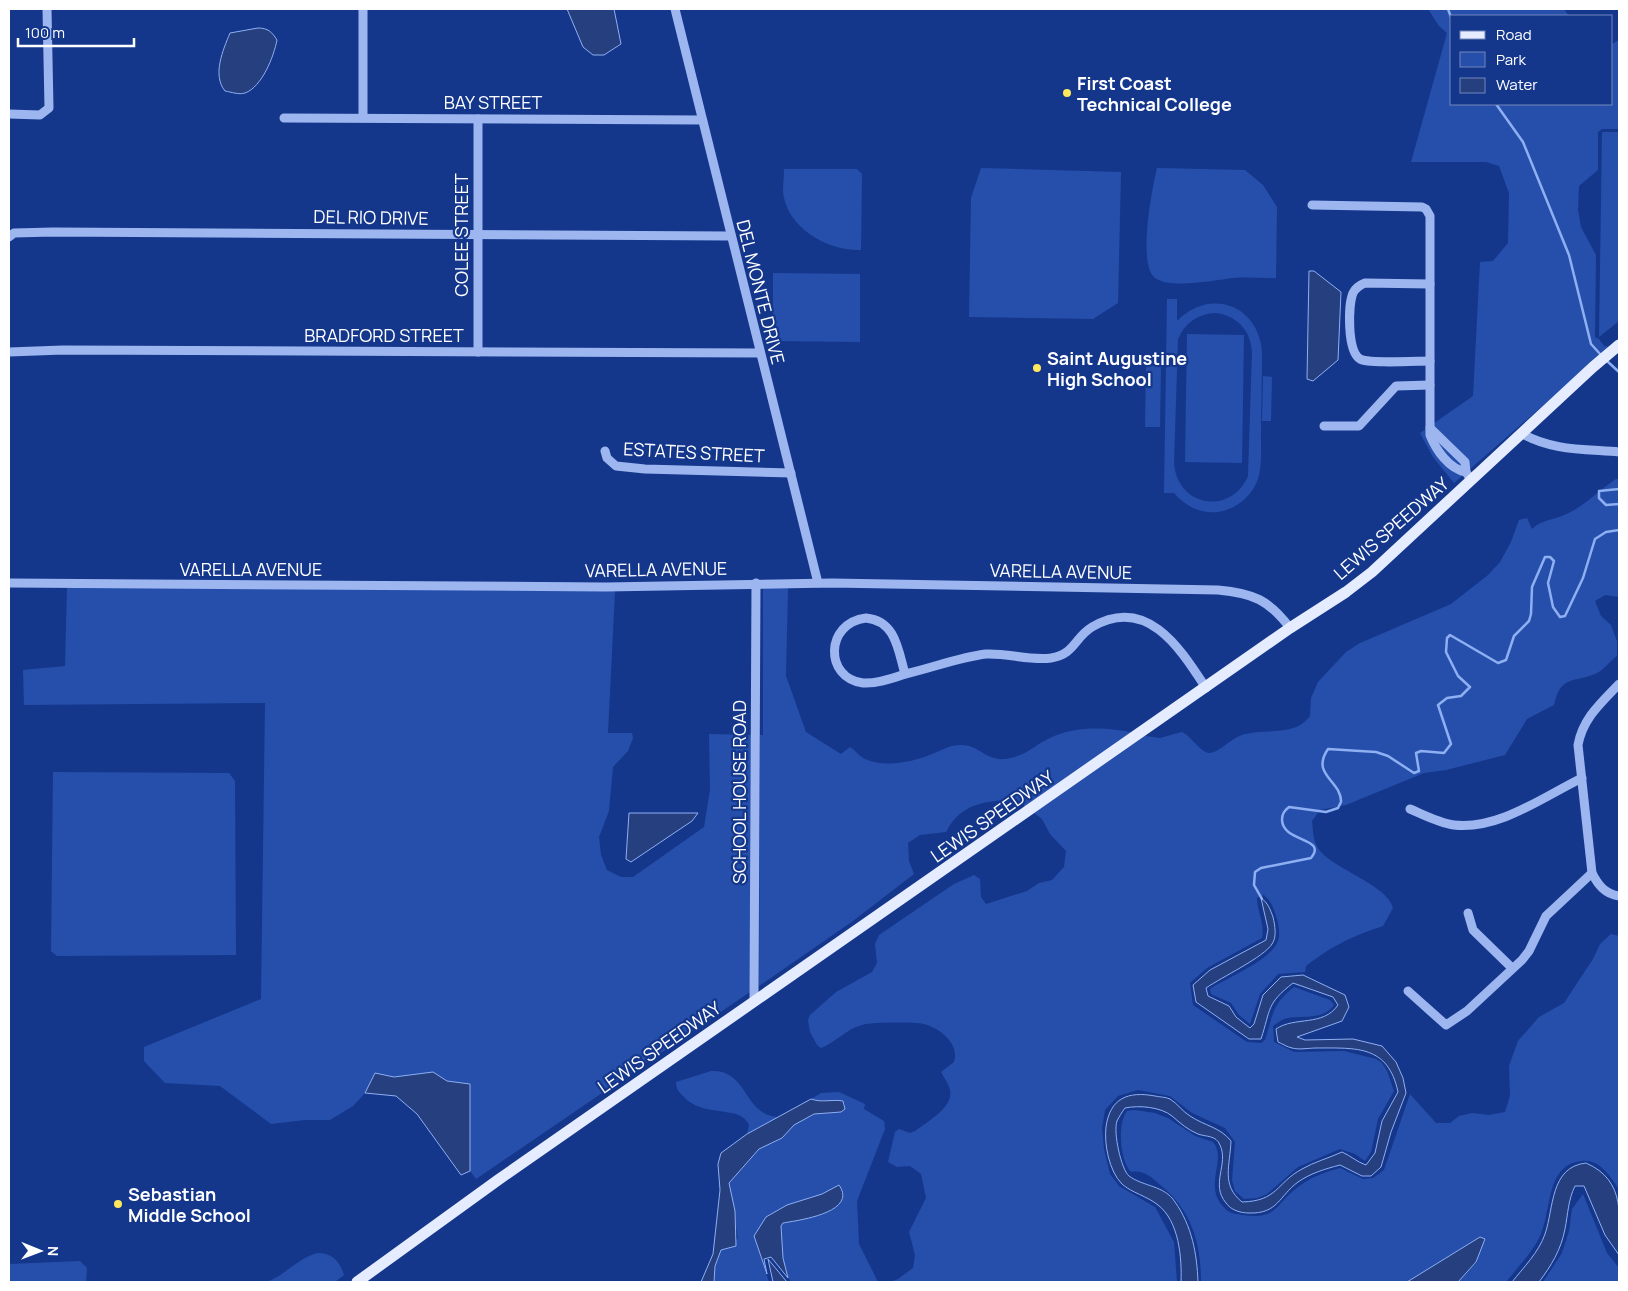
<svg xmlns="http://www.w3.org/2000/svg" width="1628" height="1291" font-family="Manrope,sans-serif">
  <rect width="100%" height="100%" fill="#14378c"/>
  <g fill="#264fab" fill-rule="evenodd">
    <polygon points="1428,9 1564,9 1569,16 1452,16 1452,104 1612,104 1612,44 1619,40 1619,129 1602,129 1598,132 1598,170 1579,186 1578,210 1581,227 1596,255 1595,337 1599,339 1604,346 1610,347 1454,483 1433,457 1420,433 1473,396 1480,262 1493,261 1508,243 1509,193 1499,166 1486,162 1411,162 1447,33 1439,26"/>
    <polygon points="1602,132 1619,132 1619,321 1599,337"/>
    <polygon points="981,168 1121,172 1118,303 1093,319 969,317 971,198"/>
    <path d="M1157,168L1245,170L1263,185L1277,207L1276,278C1262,278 1247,277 1233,278C1215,280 1168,290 1154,277C1138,262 1152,189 1157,168Z"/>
    <path d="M784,169H857L862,174L861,250C827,251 787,228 783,192C783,184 784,176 784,169Z"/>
    <polygon points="773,273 860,274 860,342 773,341"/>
    <path d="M1167,299H1177V321C1210,287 1259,305 1262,352C1262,380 1261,409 1261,437C1261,451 1262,466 1258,479C1252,496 1237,509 1218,512C1201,514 1185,506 1174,493H1164ZM1215,313C1236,315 1251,330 1252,352L1248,476C1231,516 1177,507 1174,463L1178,339C1185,323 1197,314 1215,313Z"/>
    <polygon points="1187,334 1244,335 1242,463 1185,462"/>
    <polygon points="1146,366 1161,366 1160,427 1145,427"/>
    <polygon points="1263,376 1272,377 1271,421 1262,421"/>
    <path d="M1616,479H1619V597L1605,595L1595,601L1601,616L1611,625L1617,641V656C1610,661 1603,671 1595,674C1572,683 1561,675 1554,705L1527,719L1505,755L1446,770L1424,773L1346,805L1320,810L1312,821C1313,831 1313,843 1320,851C1336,870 1387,885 1393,908L1383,926C1352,936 1332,946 1306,966L1305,972L1278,974L1260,994L1250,1024L1239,1015L1231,1003L1211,994L1210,989C1227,978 1266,962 1276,945C1281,937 1279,927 1277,919C1274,909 1272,902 1264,895L1257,898C1257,912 1265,923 1262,938L1207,968L1190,983L1193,1005L1247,1042L1261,1043L1265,1040C1273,1015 1272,1004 1294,987L1330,1000L1334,1005C1321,1022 1301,1014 1284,1019C1280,1021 1276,1024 1273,1026L1274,1042L1294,1052L1344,1051L1376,1059L1382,1063L1387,1071L1394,1091L1378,1119L1371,1152L1365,1161L1355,1154L1340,1149L1298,1167L1267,1194L1257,1198L1244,1199L1235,1191L1232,1180L1235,1142L1225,1128L1192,1113L1170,1096L1138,1090L1118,1096L1105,1110L1102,1128L1104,1149L1110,1174L1119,1186L1155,1207L1174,1242L1177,1282H890L898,1279L913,1268L915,1255L909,1232L926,1198L921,1174L910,1166L897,1167L888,1162L895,1132L899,1129L910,1133L915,1131C927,1122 954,1107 950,1090C949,1084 944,1078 941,1072L954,1062C960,1044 940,1028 924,1024C913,1022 872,1022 862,1025C846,1029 835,1043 821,1048L817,1045L810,1032L808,1020L810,1015L836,992L872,972L877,963L875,944L879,935L954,884L974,875L980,879L981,897L986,904L1027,891L1039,883L1052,880L1064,867L1066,851L1050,834L1042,819L1034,813L1145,736L1160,738L1182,732C1191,736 1200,752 1209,753C1220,753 1232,736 1246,734C1267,729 1296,736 1310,716L1311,698L1318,682L1346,652L1360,643L1451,604L1488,575L1500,562L1511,542L1519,520L1527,518L1532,529C1541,520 1553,520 1564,515C1584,507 1599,490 1616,479Z"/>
    <polygon points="67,587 615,591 608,733 632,733 633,738 628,751 613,767 609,811 599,837 601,855 607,870 621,877 633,877 704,827 710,790 709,734 751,735 750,992 476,1179 470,1171 470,1084 447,1081 433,1072 394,1077 375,1073 368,1090 353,1106 330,1120 305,1120 271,1124 220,1086 165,1083 144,1061 144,1047 261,999 265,703 24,705 23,670 65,666"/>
    <path d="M763,587L788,588L786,676L806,732L841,754L850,747C855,750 859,756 865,759C885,768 913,762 932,754C942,750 950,745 961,745C981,745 987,764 1011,758C1030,753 1036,744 1052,737C1078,726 1107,727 1134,733L1027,808L1016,799C984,802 962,802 946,832L920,835L908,843L909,861L914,874L853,921L759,986L760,735H763Z"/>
    <polygon points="53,772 229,773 235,781 236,955 57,956 51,951"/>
    <path d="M1611,934L1619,936V1190C1611,1177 1600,1159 1582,1161C1545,1164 1552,1212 1540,1236C1532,1253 1518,1267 1506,1282H1458L1477,1262L1480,1237L1407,1282H1201C1201,1241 1191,1209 1158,1183C1150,1176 1143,1170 1131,1172C1120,1161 1117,1124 1127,1111L1135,1110L1155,1113L1168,1118L1195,1136L1213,1142C1227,1158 1205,1183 1221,1204C1226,1210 1229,1213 1236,1214C1280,1222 1273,1204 1301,1185C1313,1176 1326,1172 1340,1168L1363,1179L1373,1178L1384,1170L1410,1094L1436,1123H1450L1459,1116L1472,1113L1489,1115L1505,1112L1510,1096L1509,1066L1518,1041L1539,1017L1564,1003L1593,959L1600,944Z"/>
    <path d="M711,1071C748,1069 743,1114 777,1117L771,1123L747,1134L749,1125C741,1104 703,1119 683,1096C679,1092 676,1089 676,1082Z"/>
    <path d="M839,1092L865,1104L864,1109L884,1121L885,1129L857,1201L859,1244L878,1282H791C782,1270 779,1241 781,1226L783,1223L823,1214L840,1204L829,1191L807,1201L787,1205L754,1236L769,1282H714L715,1266L721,1250L729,1248L738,1238L729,1183L759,1149L782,1138L794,1125L814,1114L841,1112L845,1104L843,1101C832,1099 822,1103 811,1099L821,1093Z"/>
    <polygon points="1583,1194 1607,1253 1619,1268 1619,1282 1543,1282 1562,1253 1569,1231 1572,1209"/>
    <path d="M317,1253C332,1253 340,1261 344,1275L335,1282H267C285,1275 297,1259 317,1253Z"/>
    <polygon points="80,1261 87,1268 86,1282 9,1282 9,1264"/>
  </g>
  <g fill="#263f7f" stroke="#8faff3">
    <polygon points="567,9 614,9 621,44 604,55 593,55 583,47"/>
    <path d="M258,28C268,28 272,32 277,40C274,56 262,87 245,93C239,95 231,92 225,91C212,75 223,50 230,33Z"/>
    <polygon points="1309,271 1314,271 1341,292 1338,360 1313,381 1307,379"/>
    <polygon points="629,813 698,813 692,821 631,862 626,859"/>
    <path d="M1261,898C1268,903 1270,909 1273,917C1275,926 1277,937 1272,944C1264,957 1222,977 1206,988L1208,996L1229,1006L1236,1017L1250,1028L1254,1024L1263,995L1281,977L1303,975L1345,995L1349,1007L1342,1021L1297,1037L1305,1040L1353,1039L1382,1046L1396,1062L1403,1078L1406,1093L1391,1132L1381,1167L1371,1176H1362L1340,1165C1325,1169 1311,1173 1298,1182C1279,1196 1278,1214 1249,1213C1240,1213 1231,1210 1226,1203C1210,1184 1229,1164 1220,1145C1216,1135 1206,1137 1198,1134C1188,1130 1180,1123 1172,1116C1161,1107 1139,1105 1125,1108C1122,1112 1119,1117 1117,1121C1113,1132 1121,1169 1129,1176C1144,1187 1164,1185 1175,1202C1192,1226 1197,1254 1198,1282H1181C1182,1258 1179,1221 1158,1205C1147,1196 1132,1193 1122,1184C1109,1171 1104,1144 1106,1127C1110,1098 1128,1091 1155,1096C1159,1097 1166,1097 1170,1099C1177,1103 1183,1112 1190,1116C1205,1126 1220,1127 1231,1141C1230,1166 1221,1185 1242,1202C1278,1201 1276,1183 1302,1169C1314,1162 1329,1158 1342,1152C1351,1156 1357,1162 1366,1165L1375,1153L1382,1121L1398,1092C1388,1045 1357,1048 1316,1048C1309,1048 1299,1050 1292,1048C1287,1047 1283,1044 1278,1042L1276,1029C1295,1016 1323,1027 1338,1005L1333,997L1293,983C1266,1004 1271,1009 1261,1039H1249L1196,1002L1193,985L1210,970L1266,940L1268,929Z"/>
    <polygon points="433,1072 447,1081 470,1084 470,1171 461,1175 417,1114 396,1096 365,1093 375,1073 394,1077"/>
    <path d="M811,1099C822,1103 832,1099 843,1101L845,1109L841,1112L814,1114L794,1125L782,1138L759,1149L729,1183L735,1211L736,1246L721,1250L715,1266L714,1282H701L713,1254L720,1190L718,1164L721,1153L747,1134Z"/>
    <path d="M1586,1163C1627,1181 1619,1218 1619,1255L1605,1235L1584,1186H1575C1568,1200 1568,1214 1565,1229C1561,1250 1551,1266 1539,1282H1512C1523,1268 1539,1252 1545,1234C1554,1208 1550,1167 1586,1163Z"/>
    <path d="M839,1185C858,1212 801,1220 783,1223L781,1226L783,1258L788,1278L771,1257L764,1259L767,1274L754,1236L766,1217L787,1205L822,1194Z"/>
    <polygon points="1480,1237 1485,1239 1476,1262 1458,1282 1407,1282"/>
    <polygon points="768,1259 787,1282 773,1282"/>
  </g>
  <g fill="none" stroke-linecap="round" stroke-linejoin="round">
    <g stroke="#8faff3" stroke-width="2.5">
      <polyline points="1448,9 1452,20"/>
      <polyline points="1496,104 1523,142 1569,255 1591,344 1601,355"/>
      <polyline points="1607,361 1619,372"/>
      <polyline points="1619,489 1599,491 1599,498 1606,505 1619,504"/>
      <path d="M1262,899L1254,885L1255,872L1261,868L1311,858C1328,837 1283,843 1282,820C1282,814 1284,811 1289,807L1326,812L1338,808L1341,802C1342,781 1310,775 1328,749L1376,752L1388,756L1414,773L1419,771L1416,753L1421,751L1444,753L1451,744L1438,705L1447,698L1461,696L1470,687L1458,676L1446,652L1447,638L1450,635L1498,663L1506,660L1514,636L1529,621L1531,614L1532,587L1545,557H1550L1554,561L1548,583L1553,607L1560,617L1565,616L1583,578L1595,539L1606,532L1619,530"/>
    </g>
    <g stroke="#9db6f0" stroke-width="9">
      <polyline points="363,9 363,117"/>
      <polyline points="675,9 818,583"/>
      <polyline points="9,114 40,115 49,108 47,9"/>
      <polyline points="284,118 702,120"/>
      <path d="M1312,205L1422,207L1426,209L1430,216V435C1436,450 1449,469 1466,472"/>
      <polyline points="9,237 14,233 53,232 730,236"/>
      <path d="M1430,284L1365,283C1360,285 1356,287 1353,293C1348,305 1347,351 1360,359C1369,364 1417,361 1430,361"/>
      <polyline points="9,352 63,350 760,353"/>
      <polyline points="478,352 478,119"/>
      <polyline points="1324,426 1359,426 1396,386 1430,385"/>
      <polyline points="1430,428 1465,462 1466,472 1469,477"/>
      <path d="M1521,433C1551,451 1586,449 1619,452"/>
      <polyline points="605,451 607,458 616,466 645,469 791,473"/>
      <path d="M9,583L606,587L832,583L1218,590C1253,593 1269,600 1290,628"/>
      <path d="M866,618C896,621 898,650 905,674C893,678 877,684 863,683C824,678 825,623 866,618Z"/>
      <path d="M905,674C932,668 960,657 986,654C1008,653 1030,661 1051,658C1075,654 1074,638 1092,627C1147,595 1180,648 1206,688"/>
      <path d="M1619,684C1601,703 1583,718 1578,745L1592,873C1598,885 1605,894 1619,896"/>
      <path d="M1410,809C1424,815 1439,823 1454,825C1499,830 1543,797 1582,778"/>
      <polyline points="1468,913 1473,930 1512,968"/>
      <polyline points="1408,991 1446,1025 1467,1011 1522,960 1529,951 1546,916 1592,873"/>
      <polyline points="754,1001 756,583"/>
    </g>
    <polyline stroke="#e6ecff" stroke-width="11" points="357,1282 498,1180 1290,628 1346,592 1372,572 1593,367 1619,345"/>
  </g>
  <g fill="#ffe85c" stroke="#14378c" stroke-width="2">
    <circle cx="1067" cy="93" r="5"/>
    <circle cx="1037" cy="368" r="5"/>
    <circle cx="118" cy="1204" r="5"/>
  </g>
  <g text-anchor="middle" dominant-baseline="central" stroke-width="4.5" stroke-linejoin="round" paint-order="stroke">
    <g font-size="18" font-weight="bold" fill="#fff" stroke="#14378c" text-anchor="start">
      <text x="1077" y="83">First Coast<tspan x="1077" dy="21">Technical College</tspan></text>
      <text x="1047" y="358">Saint Augustine<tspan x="1047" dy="21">High School</tspan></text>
      <text x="128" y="1194">Sebastian<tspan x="128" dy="21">Middle School</tspan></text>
    </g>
    <g font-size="18" fill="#fff" stroke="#14378c">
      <text x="493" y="102">BAY STREET</text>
      <text transform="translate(371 217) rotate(1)">DEL RIO DRIVE</text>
      <text transform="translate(461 235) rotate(-90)">COLEE STREET</text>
      <text transform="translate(761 292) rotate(76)">DEL MONTE DRIVE</text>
      <text x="384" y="335">BRADFORD STREET</text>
      <text transform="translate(694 452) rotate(3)">ESTATES STREET</text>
      <text transform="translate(1391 528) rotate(-41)">LEWIS SPEEDWAY</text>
      <text x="251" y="569">VARELLA AVENUE</text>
      <text transform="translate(656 569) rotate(-1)">VARELLA AVENUE</text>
      <text transform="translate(1061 571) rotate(1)">VARELLA AVENUE</text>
      <text transform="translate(739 792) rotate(-90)">SCHOOL HOUSE ROAD</text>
      <text transform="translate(992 816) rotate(-35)">LEWIS SPEEDWAY</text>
      <text transform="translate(659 1047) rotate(-35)">LEWIS SPEEDWAY</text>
    </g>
  </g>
  <rect width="1628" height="1291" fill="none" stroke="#ffffff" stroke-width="20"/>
  <rect x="1450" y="15" width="162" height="90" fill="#14378c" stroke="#7287ba"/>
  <rect x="1460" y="31" width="25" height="8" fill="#e6ecff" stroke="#7287ba"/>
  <text x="1496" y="40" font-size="15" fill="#ffffff">Road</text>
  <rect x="1460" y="52" width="25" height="15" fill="#264fab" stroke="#7287ba"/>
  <text x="1496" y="65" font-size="15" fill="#ffffff">Park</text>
  <rect x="1460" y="78" width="25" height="15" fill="#263f7f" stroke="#7287ba"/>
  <text x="1496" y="90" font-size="15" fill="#ffffff">Water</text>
  <g transform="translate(40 1251) rotate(91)" stroke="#14378c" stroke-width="4" paint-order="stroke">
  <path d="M0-4L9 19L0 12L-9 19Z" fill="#ffffff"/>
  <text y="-8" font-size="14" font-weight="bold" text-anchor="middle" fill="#ffffff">N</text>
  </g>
  <path d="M18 38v8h116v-8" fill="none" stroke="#ffffff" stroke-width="2.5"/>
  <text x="25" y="38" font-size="15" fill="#ffffff" stroke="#14378c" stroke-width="4" paint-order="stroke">100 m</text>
</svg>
